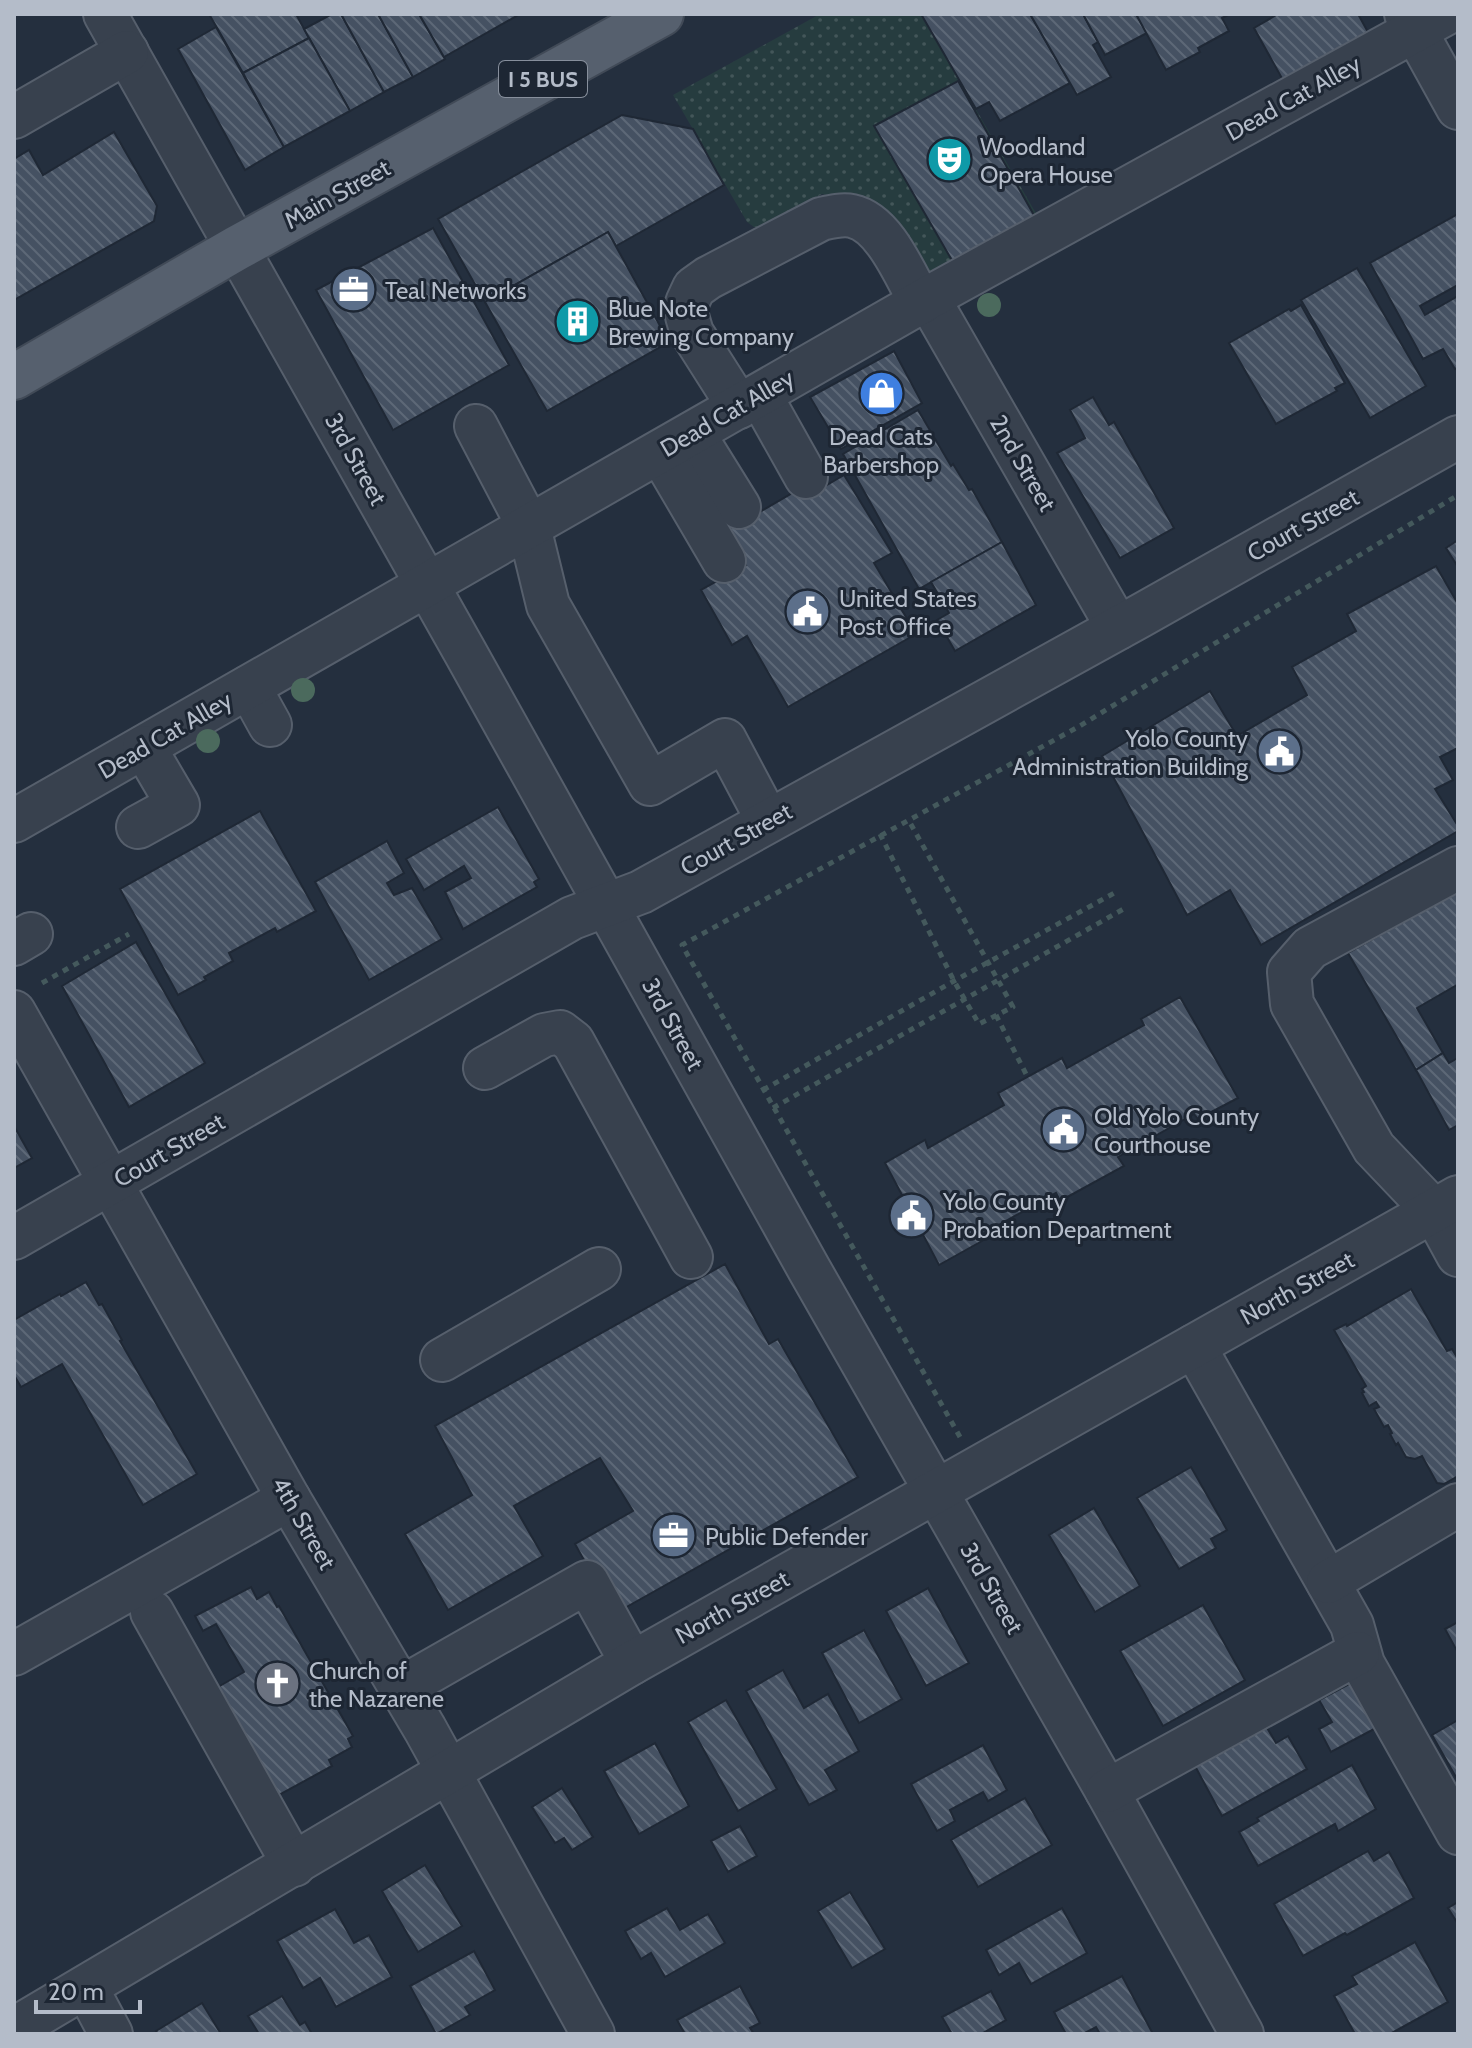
<svg xmlns="http://www.w3.org/2000/svg" width="1472" height="2048" font-family="Cabin,sans-serif">
  <defs>
    <pattern id="park-dots" width="8" height="8" patternUnits="userSpaceOnUse" patternTransform="scale(2)"><rect width="8" height="8" fill="#263c3f"/><path d="M2 2h.1M6 6h.1" fill="none" stroke="#435659" stroke-width="1.8" stroke-linecap="round"/></pattern>
    <pattern id="building-back-hatch" width="6" height="6" patternUnits="userSpaceOnUse" patternTransform="scale(2)"><rect width="6" height="6" fill="#455162"/><path d="M-1 5l2 2M0 0l6 6M5-1l2 2" fill="none" stroke="#5d6877"/></pattern>
  </defs>
  <rect width="100%" height="100%" fill="#242f3e"/>
  <polygon fill="url(#park-dots)" points="820,14 921,14 1041,222 920,278 881,213 822,194 764,227 754,227 747,222 673,95"/>
  <g fill="url(#building-back-hatch)" stroke="#1f2835" stroke-width="2">
    <polygon points="209,14 296,14 309,38 243,73"/>
    <polygon points="332,14 341,14 384,92 350,111 304,29"/>
    <polygon points="341,14 378,14 413,77 384,92"/>
    <polygon points="378,14 419,14 445,59 413,77"/>
    <polygon points="419,14 520,14 444,57"/>
    <polygon points="921,14 1030,14 1070,83 1000,121 989,102 976,109"/>
    <polygon points="1030,14 1083,14 1098,42 1093,45 1111,77 1077,95"/>
    <polygon points="1083,14 1136,14 1147,33 1105,55"/>
    <polygon points="1136,14 1230,14 1222,18 1229,31 1198,48 1200,52 1166,70"/>
    <polygon points="1278,14 1358,14 1369,34 1284,82 1254,28"/>
    <polygon points="216,27 284,147 245,170 178,49"/>
    <polygon points="309,38 350,111 284,147 243,73"/>
    <polygon points="958,81 1039,224 957,269 874,126"/>
    <polygon points="622,115 693,129 724,185 616,246 608,232 485,302 438,219"/>
    <polygon points="114,132 157,206 154,221 14,300 14,159 29,150 43,175"/>
    <polygon points="1458,214 1458,285 1420,306 1425,315 1458,296 1458,368 1455,369 1443,349 1423,359 1370,263"/>
    <polygon points="433,228 509,365 393,430 316,290"/>
    <polygon points="608,232 669,342 547,411 485,302"/>
    <polygon points="1357,268 1426,386 1370,418 1301,300"/>
    <polygon points="1301,305 1345,383 1335,388 1337,391 1276,424 1229,343 1289,309 1291,311"/>
    <polygon points="894,351 922,403 841,449 810,397"/>
    <polygon points="1093,397 1109,425 1114,422 1174,528 1120,558 1057,453 1085,438 1070,410"/>
    <polygon points="918,410 951,466 953,464 969,490 972,489 1002,542 919,589 843,454"/>
    <polygon points="844,475 892,553 874,563 916,634 788,707 747,636 732,645 701,590 746,565 727,531 820,477 825,486"/>
    <polygon points="1458,540 1458,567 1446,548"/>
    <polygon points="1002,542 1036,605 955,651 937,620 949,613 931,582"/>
    <polygon points="1436,566 1458,604 1458,748 1440,757 1453,780 1435,789 1458,826 1458,831 1261,945 1230,890 1187,915 1102,756 1210,691 1237,736 1307,695 1292,667 1356,631 1347,614"/>
    <polygon points="498,807 539,879 534,882 537,887 463,929 445,892 471,878 464,866 424,890 406,859"/>
    <polygon points="260,811 316,911 277,932 275,928 229,953 233,961 204,977 206,980 178,995 120,889"/>
    <polygon points="387,841 404,873 387,883 394,895 412,888 442,939 369,980 315,882"/>
    <polygon points="1458,891 1458,988 1457,985 1417,1008 1443,1053 1416,1070 1348,953"/>
    <polygon points="136,942 205,1063 129,1107 62,986"/>
    <polygon points="1180,997 1238,1098 1198,1119 1194,1114 1118,1157 1124,1166 1060,1201 1056,1193 979,1236 982,1241 939,1265 885,1163 925,1140 928,1148 1004,1105 998,1093 1062,1058 1067,1068 1144,1025 1141,1019"/>
    <polygon points="1443,1053 1449,1063 1458,1058 1458,1125 1449,1130 1416,1070"/>
    <polygon points="14,1126 32,1158 14,1168"/>
    <polygon points="725,1264 769,1344 778,1339 858,1477 614,1614 575,1544 633,1511 600,1458 514,1506 543,1556 448,1610 405,1534 472,1495 435,1426"/>
    <polygon points="86,1282 99,1305 102,1304 122,1340 120,1341 197,1474 143,1505 62,1364 21,1387 14,1375 14,1320 60,1294 61,1296"/>
    <polygon points="1411,1289 1447,1351 1452,1349 1458,1359 1458,1476 1444,1484 1437,1483 1422,1456 1415,1459 1406,1457 1398,1443 1396,1445 1390,1434 1392,1433 1388,1425 1384,1427 1374,1409 1379,1407 1376,1402 1369,1406 1362,1393 1364,1392 1362,1389 1366,1386 1334,1330 1346,1324 1347,1326"/>
    <polygon points="1191,1467 1227,1530 1211,1539 1216,1548 1179,1569 1137,1498"/>
    <polygon points="1094,1508 1140,1586 1095,1612 1049,1535"/>
    <polygon points="251,1587 257,1599 269,1592 277,1607 279,1606 353,1736 348,1739 352,1747 329,1760 332,1766 279,1795 218,1687 244,1672 216,1624 203,1631 195,1616"/>
    <polygon points="928,1588 969,1663 926,1686 886,1611"/>
    <polygon points="1203,1605 1245,1680 1163,1726 1120,1651"/>
    <polygon points="1458,1622 1458,1648 1456,1649 1445,1629"/>
    <polygon points="864,1630 902,1699 859,1723 822,1653"/>
    <polygon points="783,1670 804,1708 828,1694 859,1751 825,1770 837,1790 809,1805 746,1691"/>
    <polygon points="1351,1683 1376,1728 1331,1752 1319,1729 1332,1722 1319,1700"/>
    <polygon points="726,1700 777,1789 738,1811 688,1722"/>
    <polygon points="1458,1720 1458,1779 1457,1779 1432,1735"/>
    <polygon points="1266,1726 1276,1743 1288,1736 1307,1769 1222,1816 1195,1766"/>
    <polygon points="655,1743 689,1806 639,1834 604,1771"/>
    <polygon points="983,1745 1007,1790 988,1801 983,1792 950,1810 955,1821 937,1831 911,1784"/>
    <polygon points="1352,1765 1376,1809 1338,1831 1335,1824 1258,1866 1239,1832 1259,1821 1257,1818"/>
    <polygon points="562,1788 593,1837 572,1850 564,1838 555,1843 532,1807"/>
    <polygon points="1025,1798 1052,1845 978,1887 951,1840"/>
    <polygon points="740,1826 757,1856 728,1872 711,1841"/>
    <polygon points="1368,1851 1374,1861 1389,1852 1414,1898 1347,1935 1345,1933 1303,1956 1274,1904"/>
    <polygon points="425,1865 462,1926 418,1952 382,1891"/>
    <polygon points="850,1892 885,1949 852,1968 818,1911"/>
    <polygon points="1458,1902 1458,1924 1448,1908"/>
    <polygon points="667,1908 680,1930 708,1914 725,1943 665,1977 651,1953 641,1959 625,1931"/>
    <polygon points="1062,1908 1087,1953 1031,1984 1019,1963 999,1975 986,1950"/>
    <polygon points="335,1909 354,1943 369,1935 392,1977 336,2007 320,1978 303,1988 277,1941"/>
    <polygon points="1415,1942 1448,2002 1390,2034 1355,2034 1334,1996 1357,1984 1352,1976"/>
    <polygon points="474,1951 495,1990 465,2007 470,2015 436,2034 410,1986"/>
    <polygon points="1122,1976 1153,2034 1100,2034 1096,2027 1083,2034 1066,2034 1054,2012"/>
    <polygon points="740,1986 760,2023 750,2028 754,2034 685,2034 677,2020"/>
    <polygon points="991,1991 1006,2020 981,2034 952,2034 942,2017"/>
    <polygon points="282,1996 300,2025 305,2022 312,2034 259,2034 248,2016"/>
    <polygon points="202,2003 221,2034 158,2034 156,2031"/>
  </g>
  <g fill="none" stroke-linecap="round" stroke-linejoin="round">
    <defs>
      <g id="minor">
        <polyline points="105,14 465,652 809,1269 1107,1791 1242,2034"/>
        <polyline points="1406,14 1458,108"/>
        <polyline points="14,117 127,52"/>
        <polyline points="928,298 1118,628"/>
        <polyline points="760,395 806,477"/>
        <path d="M739,407L692,333L687,316V303L694,288L708,278L821,219C830,217 842,214 852,216C885,223 905,275 921,303"/>
        <polyline points="476,426 529,527 548,605 650,784 725,740 768,821"/>
        <polyline points="693,433 739,507"/>
        <polyline points="660,452 724,561"/>
        <polyline points="249,687 270,725"/>
        <polyline points="14,821 928,298 1445,14"/>
        <polyline points="138,827 178,805 144,747"/>
        <polyline points="1458,868 1310,948 1289,972 1292,1004 1374,1148 1434,1211 1458,1255"/>
        <polyline points="14,944 31,934"/>
        <polyline points="14,1012 289,1499 425,1729 593,2034"/>
        <polyline points="485,1068 544,1035 560,1032 573,1042 691,1257"/>
        <polyline points="14,1238 572,918 641,892 1140,616 1458,437"/>
        <polyline points="1194,1346 1352,1625 1363,1664 1458,1833"/>
        <polyline points="442,1360 599,1269"/>
        <polyline points="1328,1582 1458,1505"/>
        <polyline points="152,1612 294,1865"/>
        <polyline points="14,1654 289,1499"/>
        <polyline points="401,1688 587,1582 632,1663"/>
        <polyline points="1107,1791 1358,1653"/>
        <polyline points="86,1987 111,2034"/>
        <polyline points="14,2029 632,1663 1458,1197"/>
      </g>
      <polyline id="major" points="14,377 237,248 661,14"/>
    </defs>
    <use href="#minor" stroke="#565f6c" stroke-width="46"/>
    <use href="#major" stroke="#414a57" stroke-width="48"/>
    <g stroke="#44595c" stroke-width="5" stroke-dasharray="6 6" stroke-linecap="butt">
      <polyline points="880,834 954,981 979,1024 1013,1007 908,819"/>
      <polyline points="42,983 129,934"/>
      <polyline points="996,1015 1027,1076"/>
      <polyline points="763,1090 954,981 1118,891"/>
      <polyline points="773,1108 1127,907"/>
      <polyline points="960,1437 682,945 1078,727 1458,495"/>
    </g>
    <use href="#minor" stroke="#38414e" stroke-width="42"/>
    <use href="#major" stroke="#56606e" stroke-width="44"/>
  </g>
  <g fill="#4b6a5d">
    <circle cx="989" cy="305" r="12"/>
    <circle cx="303" cy="690" r="12"/>
    <circle cx="208" cy="741" r="12"/>
  </g>
  <defs>
    <symbol id="theatre-disc" viewBox="-11 -11 22 22"><circle r="9.5" fill="#0f9aa8" stroke="#1d2633"/><path d="M-5-5.5Q0-4 5-5.5V0Q5 5 0 6Q-5 5-5 0ZM-3.3-2.5H-1v1.5H-3.3ZM1-2.5H3.3v1.5H1ZM-2.8 1Q0 5.5 2.8 1Z" fill="#fff"/></symbol>
    <symbol id="office-disc" viewBox="-11 -11 22 22"><circle r="9.5" fill="#5c6f8a" stroke="#1d2633"/><path d="M-6-3h4V-5.5h4V-3h4V5H-6ZM-1-4.5V-3h2v-1.5ZM-6 0V1H6V0Z" fill="#fff"/></symbol>
    <symbol id="building-disc" viewBox="-11 -11 22 22"><circle r="9.5" fill="#0f9aa8" stroke="#1d2633"/><path d="M-4-6H4V6H1V3H-1V6H-4ZM-2.5-4.3h1.7v1.8h-1.7ZM.8-4.3h1.7v1.8H.8ZM-2.5-1h1.7V.8h-1.7ZM.8-1h1.7V.8H.8Z" fill="#fff"/></symbol>
    <symbol id="shop-disc" viewBox="-11 -11 22 22"><circle r="9.5" fill="#3f7fe0" stroke="#1d2633"/><path d="M-5-2.5h2.3a2.7 3.5 0 0 1 5.4 0H5L5.5 6h-11ZM-1.5-2.5h3a1.5 2.3 0 0 0-3 0Z" fill="#fff"/></symbol>
    <symbol id="civic-disc" viewBox="-11 -11 22 22"><circle r="9.5" fill="#5c6f8a" stroke="#1d2633"/><path d="M-.6-6.5H3V-4.5H.6V-3L4-1V1h2V6H-6V1h2V-1L-.6-3ZM-1.2 2.5V6h2.4V2.5Z" fill="#fff"/></symbol>
    <symbol id="church-disc" viewBox="-11 -11 22 22"><circle r="9.5" fill="#6b7280" stroke="#1d2633"/><path d="M-1.2-6h2.4v3.5h3.3v2.4h-3.3V6h-2.4V-.1h-3.3v-2.4h3.3Z" fill="#fff"/></symbol>
  </defs>
  <g fill-rule="evenodd">
    <use href="#theatre-disc" x="924" y="134" width="51" height="51"/>
    <use href="#office-disc" x="328" y="264" width="51" height="51"/>
    <use href="#building-disc" x="552" y="296" width="51" height="51"/>
    <use href="#shop-disc" x="856" y="368" width="51" height="51"/>
    <use href="#civic-disc" x="782" y="586" width="51" height="51"/>
    <use href="#civic-disc" x="1254" y="726" width="51" height="51"/>
    <use href="#civic-disc" x="1038" y="1104" width="51" height="51"/>
    <use href="#civic-disc" x="886" y="1190" width="51" height="51"/>
    <use href="#office-disc" x="648" y="1510" width="51" height="51"/>
    <use href="#church-disc" x="252" y="1658" width="51" height="51"/>
  </g>
  <g text-anchor="middle" dominant-baseline="central" stroke-width="6" stroke-linejoin="round" paint-order="stroke">
    <rect fill="#1d2633" stroke="#878f9c" stroke-width="2" x="499" y="61" width="88" height="36" rx="6"/>
    <g font-size="22" font-weight="bold" fill="#b4bcc9">
      <text x="543" y="79">I 5 BUS</text>
    </g>
    <g font-size="24" fill="#b4bcc9" stroke="#1d2633">
      <text transform="translate(1293 98) rotate(-29)">Dead Cat Alley</text>
      <text transform="translate(337 194) rotate(-29)">Main Street</text>
      <text transform="translate(727 413) rotate(-30)">Dead Cat Alley</text>
      <text transform="translate(356 459) rotate(61)">3rd Street</text>
      <text transform="translate(1023 463) rotate(60)">2nd Street</text>
      <text transform="translate(1303 525) rotate(-29)">Court Street</text>
      <text transform="translate(165 735) rotate(-30)">Dead Cat Alley</text>
      <text transform="translate(736 839) rotate(-29)">Court Street</text>
      <text transform="translate(673 1024) rotate(61)">3rd Street</text>
      <text transform="translate(169 1150) rotate(-30)">Court Street</text>
      <text transform="translate(1297 1288) rotate(-29)">North Street</text>
      <text transform="translate(304 1523) rotate(60)">4th Street</text>
      <text transform="translate(992 1588) rotate(60)">3rd Street</text>
      <text transform="translate(732 1607) rotate(-29)">North Street</text>
    </g>
    <g font-size="24" fill="#b4bcc9" stroke="#1d2633" text-anchor="start">
      <text x="980" y="146">Woodland<tspan x="980" dy="28">Opera House</tspan></text>
      <text x="385" y="290">Teal Networks</text>
      <text x="608" y="308">Blue Note<tspan x="608" dy="28">Brewing Company</tspan></text>
      <text x="881" y="436" text-anchor="middle">Dead Cats<tspan x="881" dy="28">Barbershop</tspan></text>
      <text x="839" y="598">United States<tspan x="839" dy="28">Post Office</tspan></text>
      <text x="1248" y="738" text-anchor="end">Yolo County<tspan x="1248" dy="28">Administration Building</tspan></text>
      <text x="1094" y="1116">Old Yolo County<tspan x="1094" dy="28">Courthouse</tspan></text>
      <text x="943" y="1201">Yolo County<tspan x="943" dy="28">Probation Department</tspan></text>
      <text x="705" y="1536">Public Defender</text>
      <text x="309" y="1670">Church of<tspan x="309" dy="28">the Nazarene</tspan></text>
    </g>
  </g>
  <rect width="1472" height="2048" fill="none" stroke="#b4bcc9" stroke-width="32"/>
  <path d="M36 2000v12h104v-12" fill="none" stroke="#b4bcc9" stroke-width="4"/>
  <text x="48" y="2000" font-size="24" fill="#b4bcc9" stroke="#1d2633" stroke-width="6" paint-order="stroke">20 m</text>
</svg>
